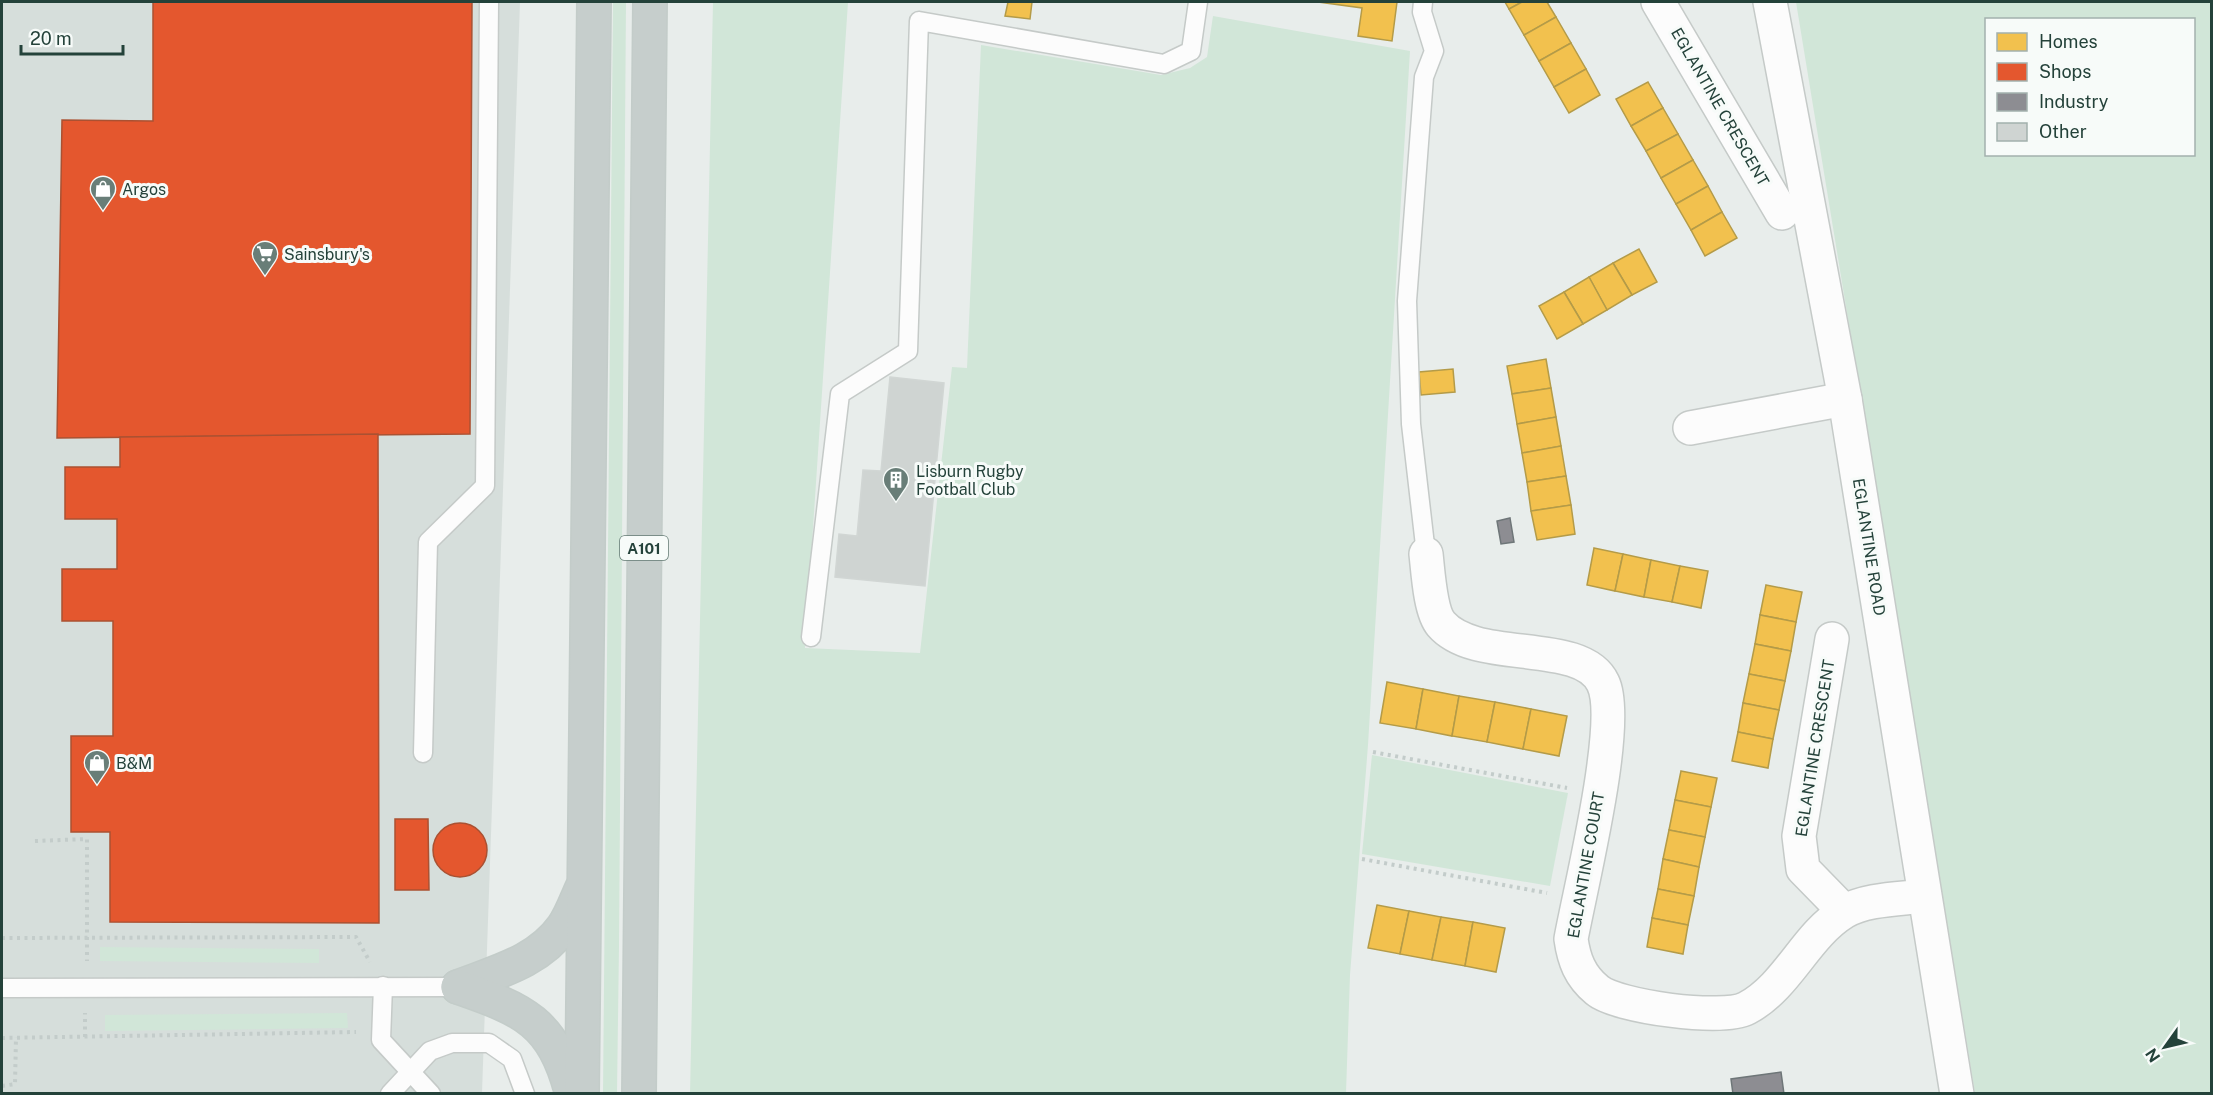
<svg xmlns="http://www.w3.org/2000/svg" width="2213" height="1095" font-family="'Public Sans',sans-serif">
  <rect width="100%" height="100%" fill="#e8edeb"/>
  <polygon fill="#d6dedb" points="2,2 520,2 482,1093 2,1094"/>
  <g fill="#d1e6d8" fill-rule="evenodd">
    <polygon points="613,2 626,2 619,946 617,1093 603,1094"/>
    <polygon points="713,2 848,2 805,648 920,653 952,367 967,368 981,45 1161,75 1190,68 1207,57 1213,16 1410,51 1368,745 1350,975 1346,1093 690,1094"/>
    <path d="M1796,2H2211V1093H1975ZM1986,20H2194V154H1986Z"/>
    <polygon points="1372,755 1568,793 1550,886 1362,854"/>
    <polygon points="100,947 319,949 319,963 100,961"/>
    <polygon points="347,1013 348,1028 105,1031 105,1015"/>
  </g>
  <g fill="#f2c14e" stroke="#b49b48" stroke-width="1.5">
    <polygon points="1008,2 1032,2 1030,19 1005,16"/>
    <polygon points="1318,2 1397,2 1392,41 1358,36 1362,8"/>
    <polygon points="1505,2 1522,2 1509,9"/>
    <polygon points="1522,2 1547,2 1556,17 1524,35 1509,9"/>
    <polygon points="1556,17 1571,43 1539,61 1524,35"/>
    <polygon points="1571,43 1586,69 1554,87 1539,61"/>
    <polygon points="1586,69 1600,95 1569,113 1554,87"/>
    <polygon points="1648,82 1663,108 1631,126 1616,99"/>
    <polygon points="1663,108 1678,134 1646,151 1631,126"/>
    <polygon points="1678,134 1693,160 1661,178 1646,151"/>
    <polygon points="1693,160 1708,186 1676,204 1661,178"/>
    <polygon points="1708,186 1722,212 1691,230 1676,204"/>
    <polygon points="1722,212 1737,238 1705,256 1691,230"/>
    <polygon points="1639,249 1657,282 1632,295 1613,263"/>
    <polygon points="1613,263 1632,295 1607,310 1589,277"/>
    <polygon points="1589,277 1607,310 1583,324 1564,292"/>
    <polygon points="1564,292 1583,324 1557,339 1539,306"/>
    <polygon points="1546,359 1551,388 1512,394 1507,366"/>
    <polygon points="1453,369 1455,392 1421,395 1419,372"/>
    <polygon points="1551,388 1556,417 1517,424 1512,394"/>
    <polygon points="1556,417 1561,446 1522,453 1517,424"/>
    <polygon points="1561,446 1566,476 1527,482 1522,453"/>
    <polygon points="1566,476 1571,505 1531,511 1527,482"/>
    <polygon points="1571,505 1575,534 1537,540 1531,511"/>
    <polygon points="1594,548 1623,554 1615,591 1587,585"/>
    <polygon points="1623,554 1651,560 1644,597 1615,591"/>
    <polygon points="1651,560 1680,566 1672,602 1644,597"/>
    <polygon points="1680,566 1708,571 1701,608 1672,602"/>
    <polygon points="1766,585 1802,592 1796,622 1760,615"/>
    <polygon points="1760,615 1796,622 1791,651 1755,644"/>
    <polygon points="1755,644 1791,651 1785,681 1749,674"/>
    <polygon points="1749,674 1785,681 1779,710 1743,703"/>
    <polygon points="1387,682 1423,689 1416,729 1380,723"/>
    <polygon points="1423,689 1459,696 1452,736 1416,729"/>
    <polygon points="1459,696 1495,702 1487,742 1452,736"/>
    <polygon points="1495,702 1531,709 1523,749 1487,742"/>
    <polygon points="1743,703 1779,710 1773,739 1738,732"/>
    <polygon points="1531,709 1567,716 1559,756 1523,749"/>
    <polygon points="1738,732 1773,739 1768,768 1732,761"/>
    <polygon points="1681,771 1717,778 1711,807 1675,800"/>
    <polygon points="1675,800 1711,807 1705,837 1669,830"/>
    <polygon points="1669,830 1705,837 1699,867 1663,859"/>
    <polygon points="1663,859 1699,867 1694,896 1658,889"/>
    <polygon points="1658,889 1694,896 1688,925 1652,918"/>
    <polygon points="1377,905 1409,911 1400,954 1368,948"/>
    <polygon points="1409,911 1441,917 1432,960 1400,954"/>
    <polygon points="1441,917 1473,922 1465,966 1432,960"/>
    <polygon points="1652,918 1688,925 1683,954 1647,947"/>
    <polygon points="1473,922 1505,928 1496,972 1465,966"/>
  </g>
  <g fill="#e4572e" stroke="#aa5132" stroke-width="1.5">
    <polygon points="153,2 472,2 470,434 57,438 62,120 153,121"/>
    <polygon points="378,434 379,923 110,922 110,832 71,832 71,736 113,736 113,621 62,621 62,569 117,569 117,519 65,519 65,467 120,467 120,437"/>
    <polygon points="395,819 428,819 429,890 395,890"/>
    <circle cx="460" cy="850" r="27"/>
  </g>
  <g fill="#8d8d92" stroke="#6e7678" stroke-width="1.5">
    <polygon points="1510,518 1514,542 1501,544 1497,521"/>
    <polygon points="1781,1072 1784,1094 1733,1094 1731,1079"/>
  </g>
  <polygon fill="#cfd4d2" stroke="#d1d6d4" stroke-width="1.5" points="890,377 944,383 925,586 835,577 839,534 857,536 863,470 881,471"/>
  <g fill="none" stroke-linecap="round" stroke-linejoin="round">
    <defs>
      <g id="service">
        <polyline points="1423,2 1422,12 1434,51 1424,77 1407,301 1411,424 1426,554"/>
        <polyline points="811,637 840,394 908,351 919,21 1164,64 1191,51 1198,2"/>
        <polyline points="423,753 428,542 485,486 489,2"/>
        <polyline points="383,986 381,1040 431,1094"/>
        <polyline points="2,988 458,987"/>
        <polyline points="390,1094 430,1051 452,1043 489,1043 512,1059 525,1094"/>
      </g>
      <g id="minor">
        <polyline points="1658,2 1782,213"/>
        <polyline points="1770,2 1845,399 1957,1094"/>
        <polyline points="1690,428 1845,399"/>
        <path d="M1426,554C1428,571 1430,611 1441,624C1476,665 1581,637 1603,683C1622,722 1580,889 1571,939C1574,960 1580,976 1597,990C1617,1007 1723,1021 1747,1008C1788,986 1805,936 1844,912C1865,899 1900,899 1924,896"/>
        <polyline points="1832,639 1799,836 1803,869 1844,911"/>
      </g>
      <g id="trunk">
        <path d="M458,987C496,972 538,962 563,927C571,916 576,901 582,888"/>
        <path d="M458,987C524,1010 553,1021 572,1094"/>
        <polyline points="582,1094 594,2"/>
        <polyline points="639,1094 650,2"/>
      </g>
    </defs>
    <use href="#service" stroke="#c5cac8" stroke-width="21"/>
    <use href="#minor" stroke="#c5cac8" stroke-width="36"/>
    <use href="#trunk" stroke="#c3ccc9" stroke-width="36"/>
    <g stroke="#c3ccca" stroke-width="4" stroke-dasharray="3 4.5" stroke-linecap="butt">
      <polyline points="1373,752 1567,788"/>
      <polyline points="35,841 87,839 87,961"/>
      <polyline points="1362,859 1547,893"/>
      <polyline points="2,938 356,937 370,962"/>
      <polyline points="85,1037 85,1013"/>
      <polyline points="2,1038 356,1032"/>
      <polyline points="2,1086 15,1084 16,1037"/>
    </g>
    <use href="#service" stroke="#fcfcfc" stroke-width="18"/>
    <use href="#minor" stroke="#fcfcfc" stroke-width="33"/>
    <use href="#trunk" stroke="#c6cecc" stroke-width="33"/>
  </g>
  <defs>
    <symbol id="shop-pin" viewBox="-11 -11 22 30"><path d="M0 17L-7.5 6A9.5 9.5 0 1 1 7.5 6Z" fill="#697e78" stroke="#f7fbf9"/><path d="M-5-2.5h2.3a2.7 3.5 0 0 1 5.4 0H5L5.5 6h-11ZM-1.5-2.5h3a1.5 2.3 0 0 0-3 0Z" fill="#fff"/></symbol>
    <symbol id="supermarket-pin" viewBox="-11 -11 22 30"><path d="M0 17L-7.5 6A9.5 9.5 0 1 1 7.5 6Z" fill="#697e78" stroke="#f7fbf9"/><path d="M-6-5.5h2.5l.6 2H6L4.5 2H-2.5L-4.4-4H-6ZM-1.5 3.2a1.3 1.3 0 1 0 .1 0ZM3 3.2a1.3 1.3 0 1 0 .1 0Z" fill="#fff"/></symbol>
    <symbol id="building-pin" viewBox="-11 -11 22 30"><path d="M0 17L-7.5 6A9.5 9.5 0 1 1 7.5 6Z" fill="#697e78" stroke="#f7fbf9"/><path d="M-4-6H4V6H1V3H-1V6H-4ZM-2.5-4.3h1.7v1.8h-1.7ZM.8-4.3h1.7v1.8H.8ZM-2.5-1h1.7V.8h-1.7ZM.8-1h1.7V.8H.8Z" fill="#fff"/></symbol>
  </defs>
  <g fill-rule="evenodd">
    <use href="#shop-pin" x="88" y="174" width="30" height="40"/>
    <use href="#supermarket-pin" x="250" y="239" width="30" height="40"/>
    <use href="#building-pin" x="881" y="465" width="30" height="40"/>
    <use href="#shop-pin" x="82" y="748" width="30" height="40"/>
  </g>
  <g text-anchor="middle" dominant-baseline="central" stroke-width="6" stroke-linejoin="round" paint-order="stroke">
    <rect fill="#f7fbf9" stroke="#637a73" stroke-width="1.5" x="620" y="536" width="48" height="24" rx="4.5"/>
    <g font-size="15" font-weight="bold" fill="#24423a">
      <text x="644" y="548">A101</text>
    </g>
    <g font-size="16" fill="#24423a" stroke="#f7fbf9">
      <text transform="translate(1720 107) rotate(60)">EGLANTINE CRESCENT</text>
      <text transform="translate(1869 547) rotate(81)">EGLANTINE ROAD</text>
      <text transform="translate(1815 748) rotate(-81)">EGLANTINE CRESCENT</text>
      <text transform="translate(1586 865) rotate(-80)">EGLANTINE COURT</text>
    </g>
    <g font-size="16" fill="#24423a" stroke="#f7fbf9" text-anchor="start">
      <text x="122" y="189">Argos</text>
      <text x="284" y="254">Sainsbury's</text>
      <text x="916" y="471">Lisburn Rugby<tspan x="916" dy="18">Football Club</tspan></text>
      <text x="116" y="763">B&amp;M</text>
    </g>
  </g>
  <rect width="2213" height="1095" fill="none" stroke="#24423a" stroke-width="6"/>
  <rect x="1985" y="18" width="210" height="138" fill="#f7fbf9" stroke="#a3b1ad" stroke-width="1.5"/>
  <rect x="1997" y="33" width="30" height="18" fill="#f2c14e" stroke="#a3b1ad" stroke-width="1.5"/>
  <text x="2039" y="48" font-size="18" fill="#24423a">Homes</text>
  <rect x="1997" y="63" width="30" height="18" fill="#e4572e" stroke="#a3b1ad" stroke-width="1.5"/>
  <text x="2039" y="78" font-size="18" fill="#24423a">Shops</text>
  <rect x="1997" y="93" width="30" height="18" fill="#8d8d92" stroke="#a3b1ad" stroke-width="1.5"/>
  <text x="2039" y="108" font-size="18" fill="#24423a">Industry</text>
  <rect x="1997" y="123" width="30" height="18" fill="#cfd4d2" stroke="#a3b1ad" stroke-width="1.5"/>
  <text x="2039" y="138" font-size="18" fill="#24423a">Other</text>
  <g transform="translate(2165 1047) rotate(236)" stroke="#f7fbf9" stroke-width="4.5" paint-order="stroke">
  <path d="M0-4.5L10 22L0 15L-10 22Z" fill="#24423a"/>
  <text y="-9" font-size="16" font-weight="bold" text-anchor="middle" fill="#24423a">N</text>
  </g>
  <path d="M21 45v9h102v-9" fill="none" stroke="#24423a" stroke-width="3"/>
  <text x="30" y="45" font-size="18" fill="#24423a" stroke="#f7fbf9" stroke-width="4.5" paint-order="stroke">20 m</text>
</svg>
